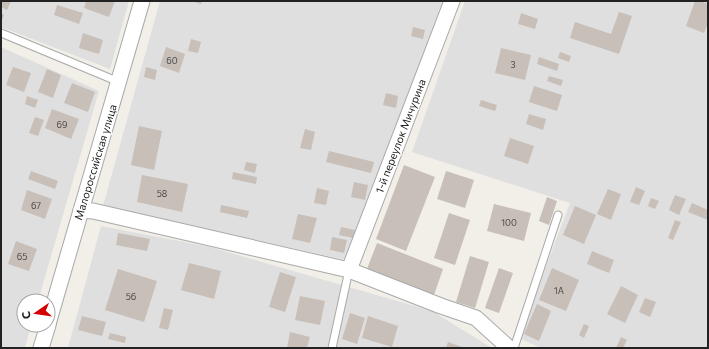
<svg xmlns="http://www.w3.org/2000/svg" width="709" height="349" font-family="Commissioner,sans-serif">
  <rect width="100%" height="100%" fill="#f2efe9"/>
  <g fill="#e0dfdf">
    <polygon points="1,1 129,1 110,69 1,27"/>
    <polygon points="160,1 443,1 346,260 103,206"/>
    <polygon points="465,1 708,1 708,348 541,348 519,338 570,203 412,152"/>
    <polygon points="1,47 99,91 38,301 24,301 24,325 31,325 25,348 1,348"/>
    <polygon points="101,226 210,247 432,311 492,348 68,348"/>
  </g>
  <g fill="#c7bfb8">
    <polygon points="1,1 11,1 7,10 1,7"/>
    <polygon points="86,1 115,1 109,17 84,8"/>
    <polygon points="192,1 202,1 201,4"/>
    <polygon points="695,1 700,1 708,4 708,23 704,33 686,26"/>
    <polygon points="57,5 83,13 79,24 54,15"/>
    <polygon points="619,12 632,16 619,54 570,38 575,22 611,34"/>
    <polygon points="1,13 4,15 1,23"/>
    <polygon points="521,13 538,19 535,29 518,24"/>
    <polygon points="413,27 425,30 423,39 411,36"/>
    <polygon points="83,33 103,40 99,54 79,48"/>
    <polygon points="191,39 201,42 198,53 188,51"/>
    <polygon points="166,47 185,54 179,73 160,66"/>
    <polygon points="501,48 531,55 525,80 495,73"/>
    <polygon points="560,52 571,56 569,62 558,58"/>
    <polygon points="539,57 559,64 557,71 537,64"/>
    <polygon points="13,67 31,73 24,92 6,85"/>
    <polygon points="146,67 157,70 155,80 144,77"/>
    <polygon points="47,69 61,75 53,98 38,92"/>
    <polygon points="549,76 563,80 561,86 547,81"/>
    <polygon points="72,83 95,92 88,112 64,103"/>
    <polygon points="534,86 562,95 557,111 529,102"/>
    <polygon points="386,93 398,96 396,108 383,105"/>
    <polygon points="27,96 38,100 35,108 25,104"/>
    <polygon points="481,100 497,105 495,111 479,106"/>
    <polygon points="52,109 79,119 71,139 45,128"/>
    <polygon points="529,114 546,119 543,130 526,124"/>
    <polygon points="35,117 44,120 38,136 29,133"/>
    <polygon points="139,126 162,131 154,170 131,165"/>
    <polygon points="305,129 315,132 311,150 300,148"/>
    <polygon points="510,138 534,146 528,164 504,156"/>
    <polygon points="329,151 374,162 371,173 326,162"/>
    <polygon points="246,162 257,164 255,173 244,170"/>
    <polygon points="404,165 435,177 406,251 376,239"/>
    <polygon points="31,171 58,181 55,189 28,179"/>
    <polygon points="446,171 474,180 465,208 437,199"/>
    <polygon points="233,172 257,177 256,184 232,179"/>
    <polygon points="142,175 188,184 182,212 137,202"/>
    <polygon points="354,182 368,185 365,200 351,197"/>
    <polygon points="636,187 645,191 639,205 630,202"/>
    <polygon points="317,188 329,191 326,205 314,203"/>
    <polygon points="608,189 621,194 611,220 597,214"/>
    <polygon points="27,190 52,199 45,219 21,210"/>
    <polygon points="675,195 686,199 679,215 669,210"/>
    <polygon points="547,197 557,201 549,225 539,221"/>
    <polygon points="651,198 659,201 655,209 648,206"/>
    <polygon points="692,203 708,210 708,220 688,212"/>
    <polygon points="494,204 531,213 524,241 487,231"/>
    <polygon points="221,205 249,211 247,218 220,212"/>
    <polygon points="575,206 596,215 584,244 563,235"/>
    <polygon points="449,213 470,220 455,265 434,258"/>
    <polygon points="298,214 317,218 310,243 292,239"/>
    <polygon points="675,220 681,222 673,240 668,238"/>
    <polygon points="341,227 355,230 353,238 339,235"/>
    <polygon points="118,233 150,239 147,251 116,245"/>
    <polygon points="332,237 347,240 344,253 330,250"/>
    <polygon points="16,241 37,249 29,271 8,264"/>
    <polygon points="377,243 443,269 434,295 367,269"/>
    <polygon points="592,251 614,260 609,273 587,264"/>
    <polygon points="470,256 489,262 475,308 456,302"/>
    <polygon points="189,263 221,271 214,299 181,290"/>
    <polygon points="499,268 513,273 499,313 485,308"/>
    <polygon points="552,268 579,280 566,311 539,300"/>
    <polygon points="118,269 157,281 144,322 105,310"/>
    <polygon points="280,272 296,277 285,312 269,307"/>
    <polygon points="621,286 638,295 625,323 607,314"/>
    <polygon points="300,296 325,301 320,325 295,320"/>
    <polygon points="645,298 656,302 650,317 639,312"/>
    <polygon points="537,304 551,311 539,341 524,334"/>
    <polygon points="164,308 173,310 168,330 159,328"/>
    <polygon points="350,313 365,318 357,344 342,339"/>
    <polygon points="82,316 106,322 102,336 78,330"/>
    <polygon points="368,316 398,326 392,347 362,338"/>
    <polygon points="584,324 589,326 584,338 579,335"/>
    <polygon points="290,332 310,337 307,348 287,348"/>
    <polygon points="110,333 126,337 125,343 108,339"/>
    <polygon points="621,337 627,340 623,348 616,348"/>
    <polygon points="448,342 465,348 446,348"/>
  </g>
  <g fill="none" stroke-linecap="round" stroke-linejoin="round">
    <defs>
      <g id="service">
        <polyline points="1,33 119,82"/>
        <polyline points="332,348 349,270"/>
        <polyline points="514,348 558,215"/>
      </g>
      <g id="minor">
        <polyline points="81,210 93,211 349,270 441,306 476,318 509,348"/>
        <polyline points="349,270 452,1"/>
        <polyline points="48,324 142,1"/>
        <polyline points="41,348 48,325"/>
      </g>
    </defs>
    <use href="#service" stroke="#a9a9a9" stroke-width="9"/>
    <use href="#minor" stroke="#a9a9a9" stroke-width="17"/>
    <use href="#service" stroke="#fff" stroke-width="7"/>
    <use href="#minor" stroke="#fff" stroke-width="15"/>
  </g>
  <g text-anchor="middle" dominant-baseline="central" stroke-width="3" stroke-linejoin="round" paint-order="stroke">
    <g font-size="9" fill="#4b4948">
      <text x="172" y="60">60</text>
      <text x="513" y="64">3</text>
      <text x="62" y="124">69</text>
      <text x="162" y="193">58</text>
      <text x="36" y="205">67</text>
      <text x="509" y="222">100</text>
      <text x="22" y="256">65</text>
      <text x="559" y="290">1А</text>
      <text x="131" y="296">56</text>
    </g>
    <g font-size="11" fill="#222" stroke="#fff">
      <text transform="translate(400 136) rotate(-69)">1-й переулок Мичурина</text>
      <text transform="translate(95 162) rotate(-73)">Малороссийская улица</text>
    </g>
  </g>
  <rect width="709" height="349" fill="none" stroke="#222222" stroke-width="4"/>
  <g transform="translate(36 313) rotate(257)"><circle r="19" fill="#ffffff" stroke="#a7a7a7"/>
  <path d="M0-3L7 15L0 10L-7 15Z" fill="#d40000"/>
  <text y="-6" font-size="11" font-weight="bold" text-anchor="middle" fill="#222222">С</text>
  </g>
</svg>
